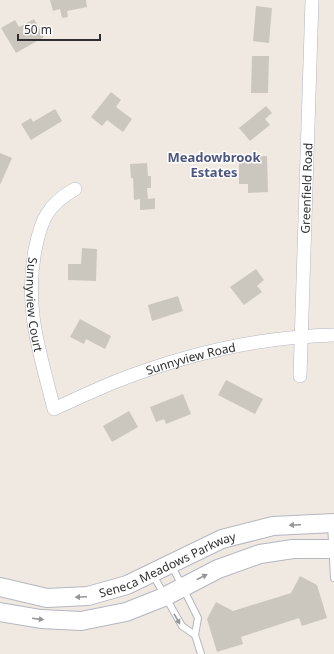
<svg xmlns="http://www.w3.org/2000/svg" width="334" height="654" font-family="'Noto Sans',sans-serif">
  <rect width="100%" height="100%" fill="#efe9e1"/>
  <g fill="#cbc7bf">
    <polygon points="50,0 86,0 87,7 67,11 68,17 62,18 60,9 53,11"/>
    <polygon points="256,6 272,8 269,43 253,41"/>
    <polygon points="34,19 44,37 16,53 1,28 15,20 19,27"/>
    <polygon points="252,56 269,56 268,93 251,93"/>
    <polygon points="111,92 121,100 116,107 132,119 123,132 107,120 102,126 91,117"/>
    <polygon points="266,106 272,113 265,119 270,125 250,141 239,128"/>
    <polygon points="55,109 62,121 31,140 21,124 31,118 33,122"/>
    <polygon points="0,153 12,158 0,185"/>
    <polygon points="267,156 268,192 248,193 248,184 239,184 239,160 249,160 249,157"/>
    <polygon points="147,163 148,176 151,176 151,188 147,188 148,199 155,198 155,209 140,210 140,199 134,200 133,178 131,178 130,164"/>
    <polygon points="82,248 97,249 96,281 68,280 68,264 81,264"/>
    <polygon points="256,269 264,280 257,286 262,292 244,305 230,287"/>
    <polygon points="178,296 183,311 152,321 148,305"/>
    <polygon points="80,319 111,336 105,349 86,339 84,344 70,337"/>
    <polygon points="226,380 263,399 255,414 218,395"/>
    <polygon points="183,394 191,414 166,424 164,419 156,422 150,407"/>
    <polygon points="129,411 138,427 112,442 103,426"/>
    <polygon points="300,576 317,585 327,618 302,626 299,618 241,637 243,644 217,652 207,619 216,602 233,611 291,593"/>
  </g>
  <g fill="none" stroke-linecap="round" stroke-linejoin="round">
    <defs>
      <g id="lane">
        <polyline points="331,524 334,578"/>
        <polyline points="172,566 198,618 195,635 201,654"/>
        <polyline points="153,575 182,626 195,635"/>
      </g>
      <g id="street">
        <path id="s1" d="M75,189C47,205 41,220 35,250C24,309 40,353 54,409C73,400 93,391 112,383C182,355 259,337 334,335"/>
        <path id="s2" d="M300,376L312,0"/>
      </g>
      <g id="secondary">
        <path id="s3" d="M0,587L47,598L88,596L127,585L222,539L273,526L334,523"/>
        <polyline points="0,612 41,619 81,621 126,612 164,597 218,569 260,554 293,549 334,549"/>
      </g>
    </defs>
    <use href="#lane" stroke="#b4b7c1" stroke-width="8"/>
    <use href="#street" stroke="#b4b7c1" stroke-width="14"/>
    <use href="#secondary" stroke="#b4b7c1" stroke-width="20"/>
    <use href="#lane" stroke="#fff" stroke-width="6"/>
    <use href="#street" stroke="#fff" stroke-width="13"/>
    <use href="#secondary" stroke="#fff" stroke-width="18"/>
  </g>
  <defs><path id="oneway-solid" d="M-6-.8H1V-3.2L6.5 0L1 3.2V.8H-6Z"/></defs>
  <g fill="#969696">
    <use href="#oneway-solid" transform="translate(295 525) rotate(177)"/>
    <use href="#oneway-solid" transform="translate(202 577) rotate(-27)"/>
    <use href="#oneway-solid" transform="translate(81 597) rotate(178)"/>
    <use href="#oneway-solid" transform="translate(38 619) rotate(7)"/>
    <use href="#oneway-solid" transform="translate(177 619) rotate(60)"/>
  </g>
  <g text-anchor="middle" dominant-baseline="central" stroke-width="3" stroke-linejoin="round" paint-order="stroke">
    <g font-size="12" fill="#2e2e2e" stroke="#fff">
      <text stroke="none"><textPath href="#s2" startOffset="188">Greenfield Road</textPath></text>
      <text stroke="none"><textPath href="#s1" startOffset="131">Sunnyview Court</textPath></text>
      <text stroke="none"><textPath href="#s1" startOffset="384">Sunnyview Road</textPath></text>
      <text stroke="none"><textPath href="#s3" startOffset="175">Seneca Meadows Parkway</textPath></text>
    </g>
    <g font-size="13" font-weight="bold" fill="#4d5680" stroke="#fff">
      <text x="214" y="157">Meadowbrook<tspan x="214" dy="15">Estates</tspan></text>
    </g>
  </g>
  <path d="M18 34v6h82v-6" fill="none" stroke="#2e2e2e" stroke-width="2"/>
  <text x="24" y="34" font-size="12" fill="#2e2e2e" stroke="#ffffff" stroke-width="3" paint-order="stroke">50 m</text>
</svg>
